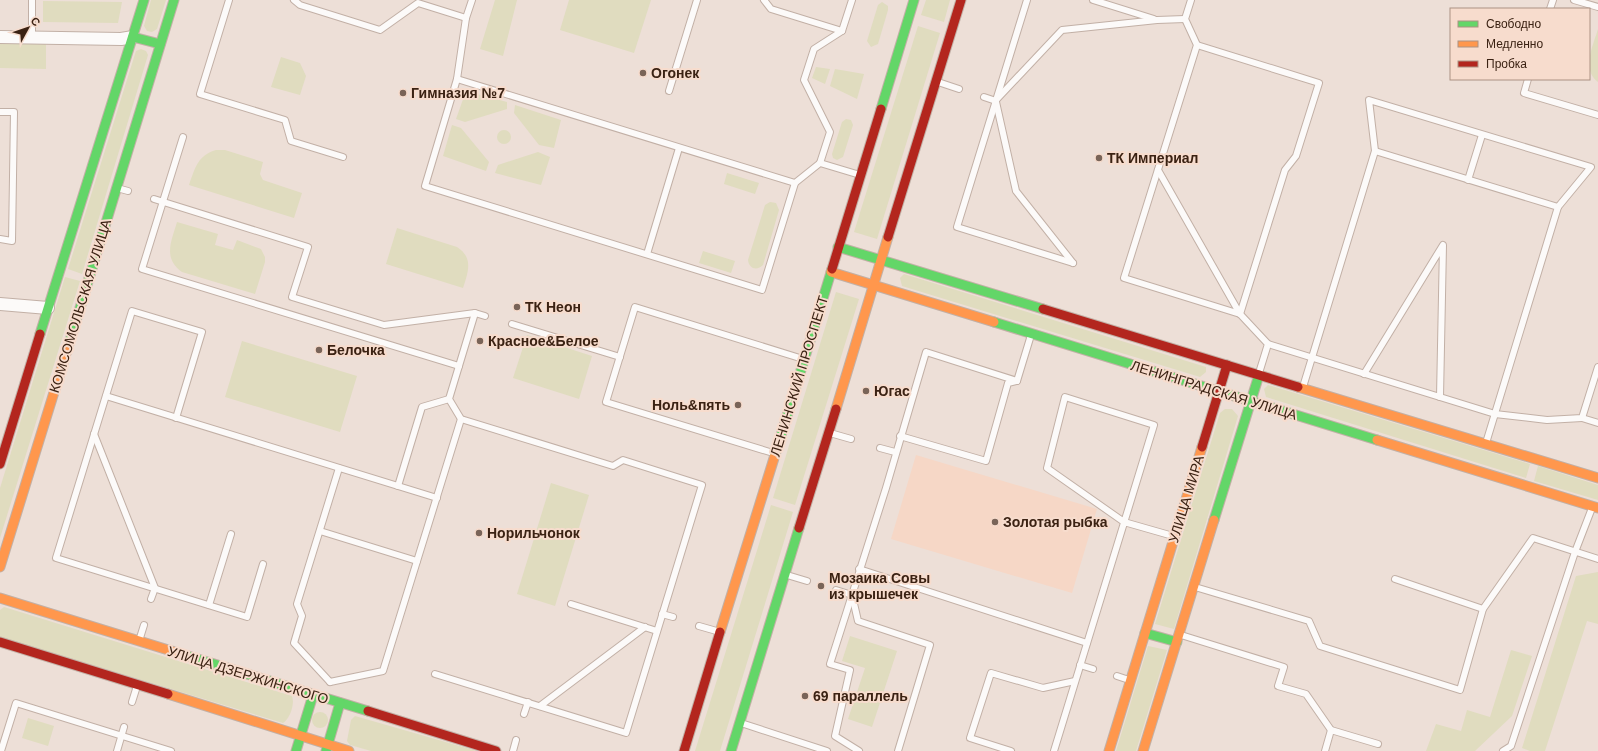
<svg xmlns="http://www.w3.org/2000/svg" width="1598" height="751" font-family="Arial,sans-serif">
  <rect width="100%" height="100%" fill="#eddfd7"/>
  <polygon fill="#f6d7c6" points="916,455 1097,509 1072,593 891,539"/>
  <g fill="#e0dcbf">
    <polygon points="151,0 166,0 157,29 152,32 147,31 144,26"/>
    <polygon points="495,0 517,0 503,56 480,49"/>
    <polygon points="569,0 651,0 634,53 560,30"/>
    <polygon points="926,0 950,0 944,22 921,15"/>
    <polygon points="43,1 122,2 118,23 43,22"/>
    <polygon points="882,2 888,6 888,10 878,44 871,47 867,41 878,5"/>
    <polygon points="918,26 940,33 877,239 854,232"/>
    <path d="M1598,29V82C1581,69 1593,46 1598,29Z"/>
    <polygon points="0,43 46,44 46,69 0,68"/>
    <polygon points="141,49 146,51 148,55 82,274 68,269 136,51"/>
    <polygon points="281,57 300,63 306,76 300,95 271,87"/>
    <polygon points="816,67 830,69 825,84 812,78"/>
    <polygon points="835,69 864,74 857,99 830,86"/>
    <polygon points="466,91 507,102 507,109 465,122 456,119"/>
    <polygon points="515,105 561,120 554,148 539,145 514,113"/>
    <polygon points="846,119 851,120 853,125 843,157 837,160 833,158 832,154 842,122"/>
    <polygon points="452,125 461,128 489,162 486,171 443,156"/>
    <circle cx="504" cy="137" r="7"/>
    <path d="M216,150H225L263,162L260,174L263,180L302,193L294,218L189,185C195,168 198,155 216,150Z"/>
    <polygon points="538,152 550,157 541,185 495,173 498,165"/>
    <polygon points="727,173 759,183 755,194 724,184"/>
    <path d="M770,202L776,203L779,210L763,265C757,271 749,269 748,260L765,205Z"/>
    <path d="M177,222L218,234L215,245L233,250L237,240L261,249L265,257V262L255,294L182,272C162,258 172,240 177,222Z"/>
    <path d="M397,228L457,247C474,258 468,272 463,288L386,264Z"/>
    <polygon points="703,251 735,261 731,273 699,263"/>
    <polygon points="904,274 1206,367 1206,372 1200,377 902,286 900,278"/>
    <polygon points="65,277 80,281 0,538 0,488"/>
    <polygon points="836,292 859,299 795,505 773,498"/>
    <polygon points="527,335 592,356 579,399 513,378"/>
    <polygon points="242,341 357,376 340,432 225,397"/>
    <polygon points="1268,385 1530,464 1526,478 1266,397 1264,389"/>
    <polygon points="1225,409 1232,409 1238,416 1174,629 1155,624 1220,413"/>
    <polygon points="1538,466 1598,485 1598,500 1534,481"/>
    <polygon points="551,483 589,495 555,606 517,594"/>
    <polygon points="771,505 793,512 720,751 695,751"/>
    <polygon points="1598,572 1598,624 1587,621 1545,751 1530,751 1522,748 1576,576"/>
    <path d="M4,607L292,696C295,704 290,719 283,723L0,637V610Z"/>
    <polygon points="850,636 897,651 872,727 848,719 865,668 842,661"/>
    <polygon points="1148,646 1167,650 1136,751 1116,751"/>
    <polygon points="1511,650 1532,656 1512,716 1475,751 1426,751 1436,724 1461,731 1467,710 1490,717"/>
    <circle cx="320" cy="720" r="8"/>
    <polygon points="355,716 477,751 371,751 350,745 347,741 351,720"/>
    <polygon points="28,718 54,726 48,746 22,738"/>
  </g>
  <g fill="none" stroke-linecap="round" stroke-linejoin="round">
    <defs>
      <g id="lane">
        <polyline points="229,0 200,94 285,120 291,141 343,157"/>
        <polyline points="294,0 300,5 380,30 418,3 466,18"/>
        <polyline points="472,0 466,18 457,79 425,186 762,290 795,183 820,163 860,175"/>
        <polyline points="764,0 771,9 842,31 852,0"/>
        <polyline points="1027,0 957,227 1073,263"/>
        <polyline points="1093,0 1154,19"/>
        <polyline points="1191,0 1185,19 1197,45 1124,278 1240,314"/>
        <polyline points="1574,0 1598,7"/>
        <polyline points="1550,9 1553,0"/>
        <polyline points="32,37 32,0"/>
        <polyline points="1197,45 1319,83 1296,156 1285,170 1240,314"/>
        <polyline points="457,79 795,183"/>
        <polyline points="1528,79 1524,93 1598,115"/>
        <polyline points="938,82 959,89"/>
        <polyline points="669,91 697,0"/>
        <polyline points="984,97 996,101"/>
        <polyline points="997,99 1062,30 1157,20 1185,19"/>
        <polyline points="996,102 1016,191 1073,263"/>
        <polyline points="0,112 14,112 12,241 0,239"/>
        <polyline points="183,137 142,269 459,366"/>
        <polyline points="1375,151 1369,100 1591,167 1558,207"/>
        <polyline points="820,163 830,132 804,80 814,49 842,31"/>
        <polyline points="1158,170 1240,314 1268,344 1259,373"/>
        <polyline points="1468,180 1482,135"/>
        <polyline points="117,188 128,191"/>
        <polyline points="154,199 308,247 292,297 384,325 475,313 485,316"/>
        <polyline points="647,254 679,148"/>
        <polyline points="512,324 620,357"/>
        <polyline points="1268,344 1495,414 1547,420 1582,418 1598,367"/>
        <polyline points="1364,374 1443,245 1440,397"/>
        <polyline points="1017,381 1031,335"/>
        <polyline points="1303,387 1375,151 1558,207 1486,443"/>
        <polyline points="106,396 437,498"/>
        <polyline points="176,418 202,332 132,311 56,558 247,617 263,564"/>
        <polyline points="1582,418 1598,423"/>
        <polyline points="830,433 851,439"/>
        <polyline points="94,434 155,588 151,599"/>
        <polyline points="900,436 986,461 1008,383 1016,381"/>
        <polyline points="880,448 895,452"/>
        <polyline points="773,453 606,402 635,307 803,359"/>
        <polyline points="398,486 422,407 449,399"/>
        <polyline points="320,531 417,561"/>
        <polyline points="859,569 1087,643"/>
        <polyline points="787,575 807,581"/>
        <polyline points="1395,579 1483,609"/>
        <polyline points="1195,587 1309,621 1320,646 1460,690 1483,609 1533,538 1598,559"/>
        <polyline points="836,590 852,595 830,664 850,670 835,736 859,751"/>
        <polyline points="571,604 657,631"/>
        <polyline points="209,605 231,534"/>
        <polyline points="662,614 673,617"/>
        <polyline points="699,626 720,632"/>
        <polyline points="1181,635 1284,667 1278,686 1306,694 1331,730"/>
        <polyline points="139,641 144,625"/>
        <polyline points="1080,665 1093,669"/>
        <polyline points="435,674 626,733 702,485 623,460 613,466 461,419 449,399 475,313"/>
        <polyline points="1117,676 1129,680"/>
        <polyline points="330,682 383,671 461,419"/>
        <polyline points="330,682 294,643 302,616 297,604 339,468"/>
        <polyline points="132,702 137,686"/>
        <polyline points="540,706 645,627"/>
        <polyline points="524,714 528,702"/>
        <polyline points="741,723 827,751"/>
        <polyline points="1,751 16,703 171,751"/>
        <polyline points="117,751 124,727"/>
        <polyline points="513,751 516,740"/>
        <polyline points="898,751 930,645 858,621 852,595 886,488 926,352 1017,381"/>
        <polyline points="1011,751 970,738 991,673 1043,688 1075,681"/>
        <polyline points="1054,751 1154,425 1065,397 1047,468 1124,522 1173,536"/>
        <polyline points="1325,751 1331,730 1378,744"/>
        <polyline points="1503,751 1511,746 1575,552 1592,508"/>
      </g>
      <g id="street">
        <polyline points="0,37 121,39 133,37"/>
        <polyline points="0,304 48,308"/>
      </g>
      <g id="fast">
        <polyline points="133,37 160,44"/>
        <polyline points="881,109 914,0"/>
        <polyline points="838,247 1043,309"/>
        <polyline points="994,322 1377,440"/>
        <polyline points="40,334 144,0"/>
        <polyline points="68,347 174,0"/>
        <polyline points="775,455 832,269"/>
        <polyline points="1214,520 1259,375"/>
        <polyline points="1145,633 1177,642"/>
        <polyline points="178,653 368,711"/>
        <polyline points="296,751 313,695"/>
        <polyline points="326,751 340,703"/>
        <polyline points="731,751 799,528"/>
      </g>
      <g id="slow">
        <polyline points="831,272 994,322"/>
        <polyline points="1298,387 1598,478"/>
        <polyline points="836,409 888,237"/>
        <polyline points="1377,440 1598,508"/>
        <polyline points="0,567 68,347"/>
        <polyline points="0,598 178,653"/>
        <polyline points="720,632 775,455"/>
        <polyline points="168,694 349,751"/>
        <polyline points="1109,751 1202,447"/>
        <polyline points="1143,751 1214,520"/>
      </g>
      <g id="jam">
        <polyline points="888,237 961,0"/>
        <polyline points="832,269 881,109"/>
        <polyline points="1043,309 1298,387"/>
        <polyline points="1202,447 1227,365"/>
        <polyline points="0,464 40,334"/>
        <polyline points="799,528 836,409"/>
        <polyline points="0,642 168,694"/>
        <polyline points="368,711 496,751"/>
        <polyline points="684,751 720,632"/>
      </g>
    </defs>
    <use href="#lane" stroke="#c2b0a6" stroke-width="8"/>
    <use href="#street" stroke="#c2b0a6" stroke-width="14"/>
    <use href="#fast" stroke="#c2b0a6" stroke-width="11"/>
    <use href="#slow" stroke="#c2b0a6" stroke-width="11"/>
    <use href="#jam" stroke="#c2b0a6" stroke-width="11"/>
    <use href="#lane" stroke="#fcfaf9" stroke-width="6"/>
    <use href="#street" stroke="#fcfaf9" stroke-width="12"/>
    <use href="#fast" stroke="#63d668" stroke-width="9"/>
    <use href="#slow" stroke="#ff974d" stroke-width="9"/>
    <use href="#jam" stroke="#b3261e" stroke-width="9"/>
  </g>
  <g fill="#796458" stroke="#f7dccd" stroke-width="1.5">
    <circle cx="643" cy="73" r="4"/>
    <circle cx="403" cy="93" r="4"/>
    <circle cx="1099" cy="158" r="4"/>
    <circle cx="517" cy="307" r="4"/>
    <circle cx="480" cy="341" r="4"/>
    <circle cx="319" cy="350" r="4"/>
    <circle cx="866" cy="391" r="4"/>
    <circle cx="738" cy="405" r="4"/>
    <circle cx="995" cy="522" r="4"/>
    <circle cx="479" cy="533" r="4"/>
    <circle cx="821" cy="586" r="4"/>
    <circle cx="805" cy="696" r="4"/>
  </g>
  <g text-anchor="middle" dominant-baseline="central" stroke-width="4" stroke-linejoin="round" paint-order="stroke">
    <g font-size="14" font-weight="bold" fill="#3b2213" stroke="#f7dccd" text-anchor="start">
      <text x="651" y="73">Огонек</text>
      <text x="411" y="93">Гимназия №7</text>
      <text x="1107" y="158">ТК Империал</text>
      <text x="525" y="307">ТК Неон</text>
      <text x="488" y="341">Красное&amp;Белое</text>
      <text x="327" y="350">Белочка</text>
      <text x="874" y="391">Югас</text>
      <text x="730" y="405" text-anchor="end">Ноль&amp;пять</text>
      <text x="1003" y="522">Золотая рыбка</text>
      <text x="487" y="533">Норильчонок</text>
      <text x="829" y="578">Мозаика Совы<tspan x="829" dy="16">из крышечек</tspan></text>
      <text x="813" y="696">69 параллель</text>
    </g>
    <g font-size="14" fill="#3b2213" stroke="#f7dccd">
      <text transform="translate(80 306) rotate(-73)">КОМСОМОЛЬСКАЯ УЛИЦА</text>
      <text transform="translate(799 376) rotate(-73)">ЛЕНИНСКИЙ ПРОСПЕКТ</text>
      <text transform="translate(1214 390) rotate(17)">ЛЕНИНГРАДСКАЯ УЛИЦА</text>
      <text transform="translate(1186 499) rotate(-73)">УЛИЦА МИРА</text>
      <text transform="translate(248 675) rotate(17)">УЛИЦА ДЗЕРЖИНСКОГО</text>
    </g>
  </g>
  <rect x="1450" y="8" width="140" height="72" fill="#f7dccd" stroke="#ac9283"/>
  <rect x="1458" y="21" width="20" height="6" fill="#63d668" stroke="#ac9283"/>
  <text x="1486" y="28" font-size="12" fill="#3b2213">Свободно</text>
  <rect x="1458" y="41" width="20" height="6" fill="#ff974d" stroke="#ac9283"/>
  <text x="1486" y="48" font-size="12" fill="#3b2213">Медленно</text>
  <rect x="1458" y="61" width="20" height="6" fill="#b3261e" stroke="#ac9283"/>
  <text x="1486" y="68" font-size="12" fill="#3b2213">Пробка</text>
  <g transform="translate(28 28) rotate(50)" stroke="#f7dccd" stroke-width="3" paint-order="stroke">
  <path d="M0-3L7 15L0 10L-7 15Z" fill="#3b2213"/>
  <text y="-6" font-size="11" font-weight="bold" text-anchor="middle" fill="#3b2213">С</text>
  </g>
</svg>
